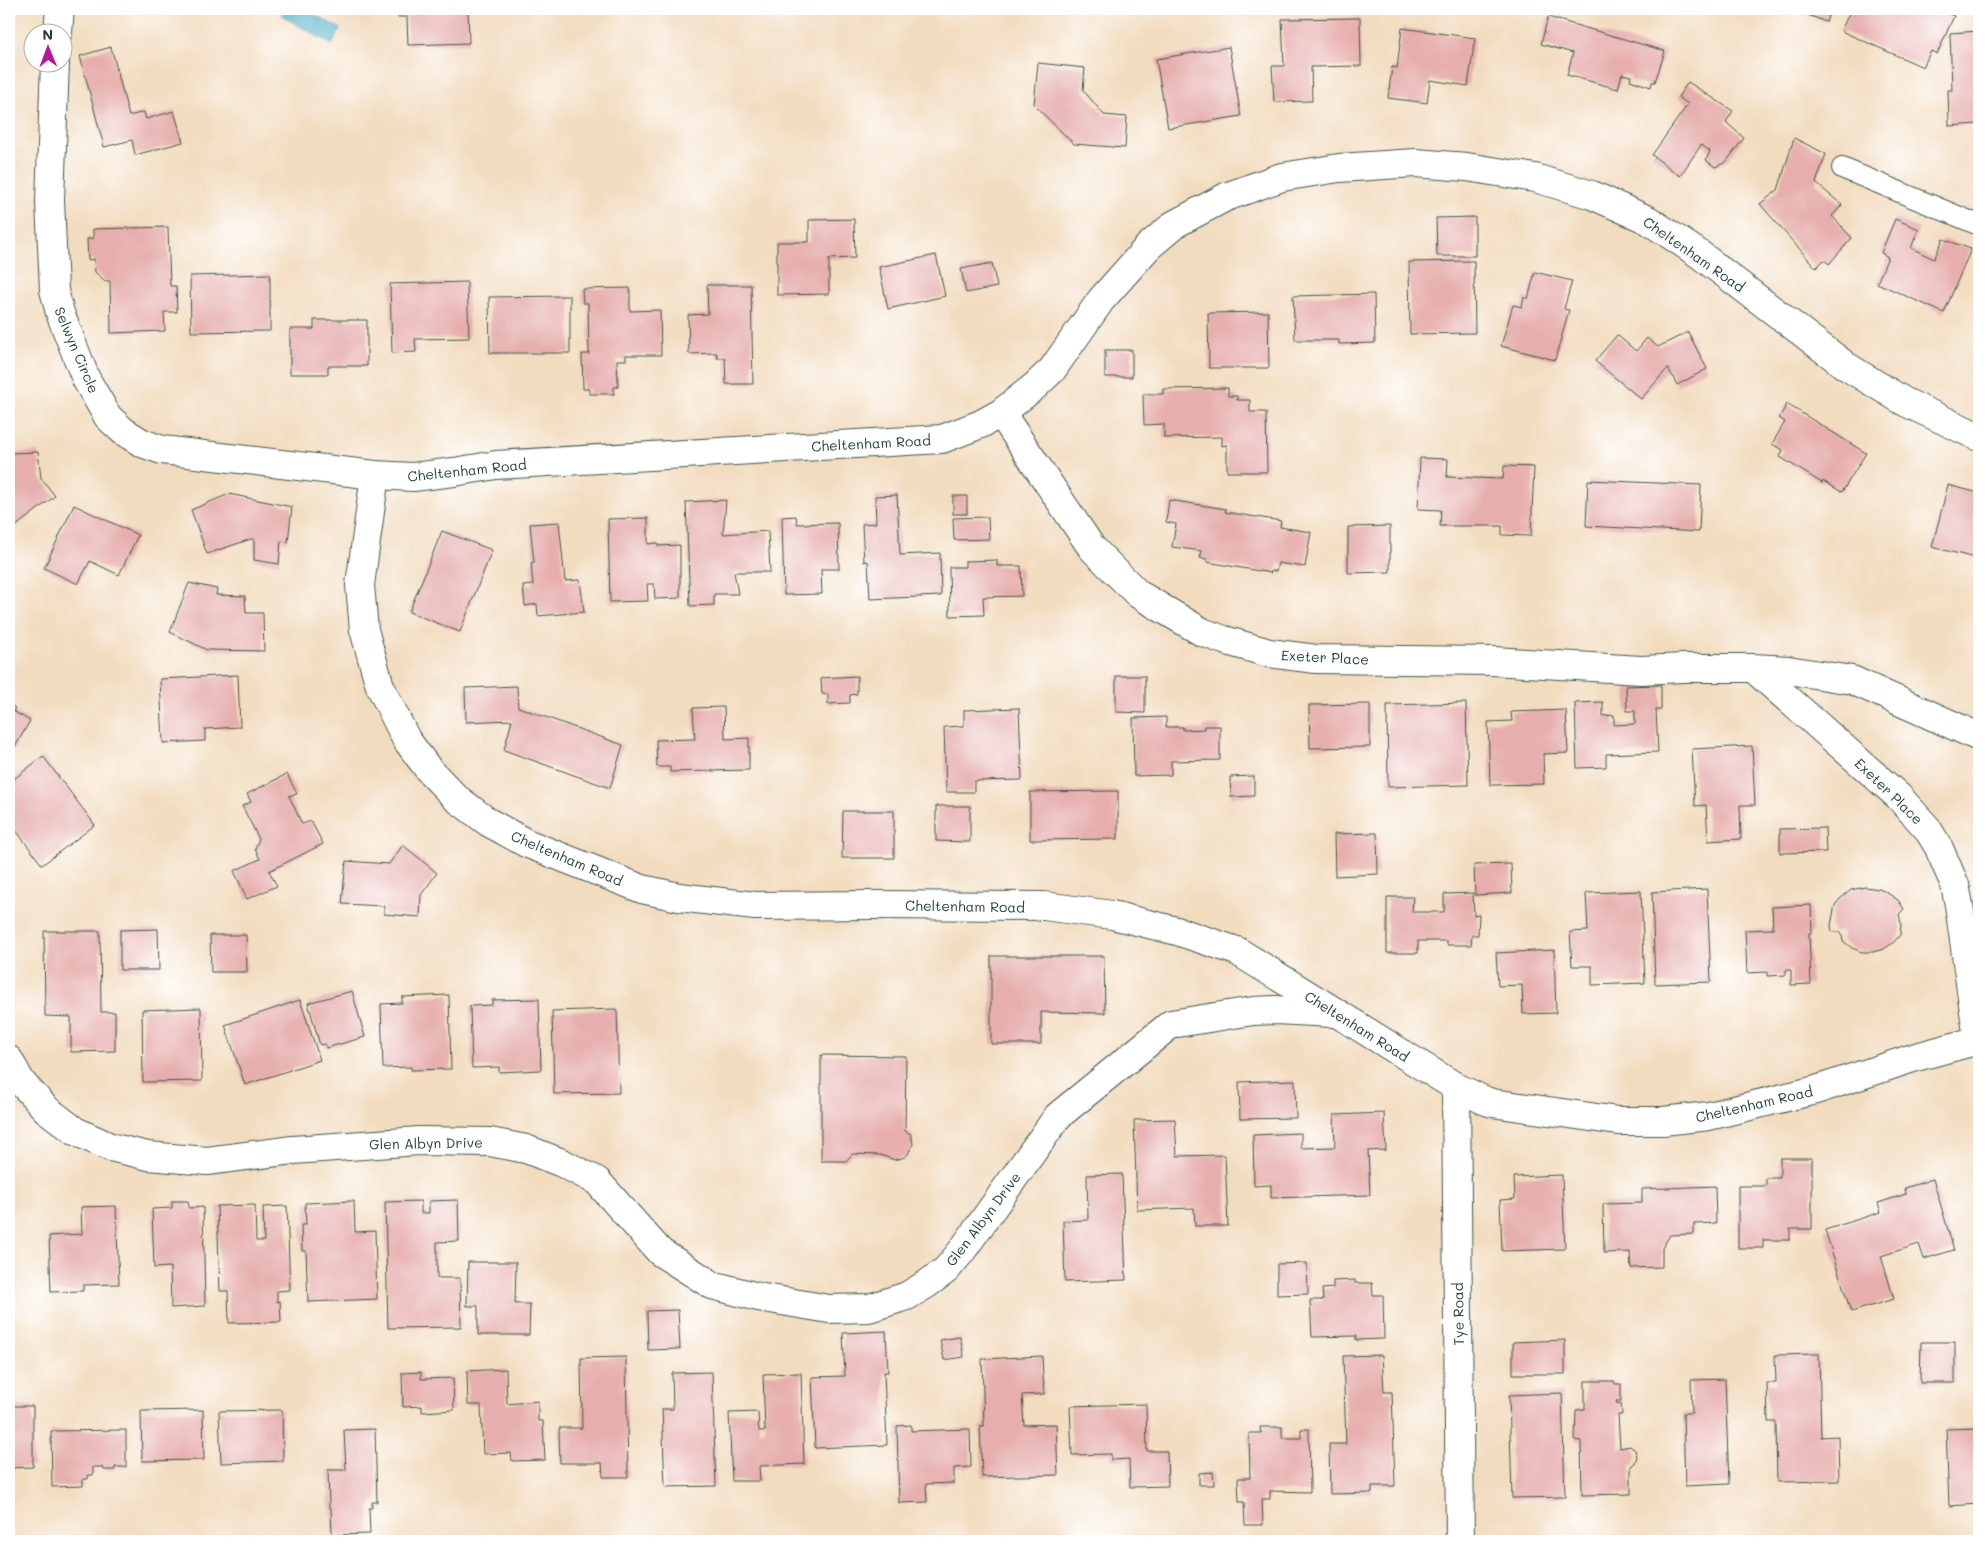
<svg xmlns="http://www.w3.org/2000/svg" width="1988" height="1550" font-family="Mali,sans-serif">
  <rect width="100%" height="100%" fill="#fff"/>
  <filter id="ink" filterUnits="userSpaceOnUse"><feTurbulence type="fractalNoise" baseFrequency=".02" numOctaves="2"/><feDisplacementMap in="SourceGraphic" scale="10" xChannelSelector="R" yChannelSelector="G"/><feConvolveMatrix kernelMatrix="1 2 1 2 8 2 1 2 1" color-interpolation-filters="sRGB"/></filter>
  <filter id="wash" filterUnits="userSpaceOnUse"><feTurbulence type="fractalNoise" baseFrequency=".0096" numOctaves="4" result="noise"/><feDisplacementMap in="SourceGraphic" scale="20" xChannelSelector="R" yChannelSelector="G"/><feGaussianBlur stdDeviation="1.12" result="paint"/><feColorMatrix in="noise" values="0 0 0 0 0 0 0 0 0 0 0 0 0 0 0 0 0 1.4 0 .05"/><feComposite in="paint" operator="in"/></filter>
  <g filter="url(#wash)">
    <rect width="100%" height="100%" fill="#f2dcbf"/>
    <polygon fill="#48acc7" stroke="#34747e" points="286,9 305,9 341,29 332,45 281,15"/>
    <g id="blocks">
      <g fill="#e6afad">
        <polygon points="398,9 468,9 469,43 408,45 407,17 398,17"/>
        <polygon points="1793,9 1831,9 1826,22"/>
        <polygon points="1851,9 1937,9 1954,16 1937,54 1931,51 1923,67 1841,31"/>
        <polygon points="1548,17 1665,51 1655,82 1652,82 1651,87 1630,80 1631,76 1622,74 1618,89 1567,75 1573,53 1541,44"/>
        <polygon points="1360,18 1361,66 1311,67 1312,101 1274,102 1272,66 1284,66 1282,19"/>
        <polygon points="1402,28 1475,38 1468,86 1430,80 1427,103 1388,98 1392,67 1397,68"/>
        <polygon points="1979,31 1979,124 1949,126 1948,90 1952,90 1950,33"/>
        <polygon points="111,47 129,116 144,112 146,119 174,111 183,142 135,155 132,140 104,147 80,56"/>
        <polygon points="1229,47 1241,116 1168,128 1156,59"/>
        <polygon points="1038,63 1085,68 1083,90 1104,115 1127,117 1125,148 1074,144 1034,105"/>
        <polygon points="1688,82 1733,111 1726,122 1744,138 1726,162 1715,167 1706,160 1710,151 1701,145 1680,176 1652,155 1688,104 1678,97"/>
        <polygon points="1794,138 1826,154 1816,183 1842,205 1832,216 1852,238 1829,264 1824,260 1816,268 1760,204 1778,190"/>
        <polygon points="1475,217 1475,256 1437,256 1436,218"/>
        <polygon points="854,219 855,258 829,259 829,294 777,295 777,242 809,242 809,220"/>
        <polygon points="1895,219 1919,229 1911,248 1934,259 1943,239 1971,249 1944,313 1877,283 1888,257 1881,253"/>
        <polygon points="168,227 170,286 176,286 177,312 164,312 165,331 111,333 110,281 105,281 95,272 94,259 88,260 87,239 93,238 93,229"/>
        <polygon points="936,255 945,296 888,309 879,267"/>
        <polygon points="1474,261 1475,333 1410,334 1409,262"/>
        <polygon points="992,263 997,287 966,293 961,269"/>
        <polygon points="1535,272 1572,281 1564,309 1569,310 1555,360 1501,346 1513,305 1522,307 1524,297 1528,299"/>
        <polygon points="270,274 270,331 191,332 190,276"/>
        <polygon points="467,282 469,338 415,339 416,352 392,353 390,284"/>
        <polygon points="707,285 751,285 753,384 726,384 725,358 717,358 717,353 689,354 688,315 708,314"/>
        <polygon points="630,288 630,311 660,310 661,355 626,355 626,360 617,360 618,387 614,387 614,394 589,394 589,389 583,389 582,354 589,354 588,303 583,303 582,289"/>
        <polygon points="1374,294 1375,343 1339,344 1339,340 1295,340 1293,296"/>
        <polygon points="570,296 570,353 490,353 489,297"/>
        <polygon points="1268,312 1269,368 1209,368 1208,313"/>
        <polygon points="314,320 367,320 367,366 328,366 328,374 290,374 290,329 314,329"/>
        <polygon points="1688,332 1707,369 1677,385 1668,368 1641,399 1595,361 1617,335 1636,351 1647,338 1658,347"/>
        <rect x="1105" y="350" width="27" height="27"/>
        <polygon points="1228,388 1228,396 1237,396 1237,400 1250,400 1250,412 1266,412 1267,472 1227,472 1227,445 1222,446 1222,437 1164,438 1164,424 1144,425 1143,394 1163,394 1163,389"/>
        <polygon points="1787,404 1866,453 1842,492 1823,481 1822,483 1780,457 1783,450 1772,444 1785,422 1779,418"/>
        <polygon points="38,452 41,478 55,496 11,530 9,528 9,453"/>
        <polygon points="1420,458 1448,459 1447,477 1503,479 1504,466 1534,467 1531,536 1502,535 1502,526 1440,526 1441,510 1418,509"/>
        <polygon points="1588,480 1701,485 1699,532 1586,526"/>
        <polygon points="1948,485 1979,493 1979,559 1932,547"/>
        <polygon points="229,494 292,507 288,542 281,541 279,564 254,560 254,539 251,539 207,554 191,510"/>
        <polygon points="897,495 900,555 940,553 941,596 870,599 868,561 864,562 862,524 876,523 875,496"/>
        <rect x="953" y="496" width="14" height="18"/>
        <polygon points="726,500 723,534 768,531 770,572 734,572 738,594 714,594 714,605 690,606 686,502"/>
        <polygon points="1169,500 1226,509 1225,512 1281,521 1280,527 1311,532 1305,567 1278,563 1276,571 1271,571 1271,573 1207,562 1207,559 1200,558 1202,551 1172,547 1176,524 1166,522"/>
        <polygon points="74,505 138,535 119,575 90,561 78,584 44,568"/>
        <polygon points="796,516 797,524 838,523 839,569 821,569 822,594 784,595 782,517"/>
        <polygon points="988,517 989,539 954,540 953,518"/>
        <polygon points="648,518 648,544 658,543 658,546 680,545 680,598 655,599 654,584 647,584 648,601 610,602 608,519"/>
        <polygon points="559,522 565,581 580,580 584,612 538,616 537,604 525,606 523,586 533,585 531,563 534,562 530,524"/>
        <polygon points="1390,526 1390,572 1348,573 1348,527"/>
        <polygon points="442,531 492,550 460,632 409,612"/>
        <polygon points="997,560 997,566 1021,566 1022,596 983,597 984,615 950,616 949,567 965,567 965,561"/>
        <polygon points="189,583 217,589 216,595 245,596 246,613 263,613 264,651 207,650 170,632"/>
        <polygon points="238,675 240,727 205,729 205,741 163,743 160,679"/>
        <polygon points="857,676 857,694 850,695 850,703 828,704 828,694 822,694 821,678"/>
        <polygon points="1116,676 1145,676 1145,713 1116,712"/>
        <polygon points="1661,685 1661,710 1656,710 1658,752 1606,754 1606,767 1577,768 1575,703 1603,702 1603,716 1614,715 1614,725 1635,724 1635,711 1627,711 1626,686"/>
        <polygon points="517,686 518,707 623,745 610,788 504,750 512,720 466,722 465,688"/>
        <polygon points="1466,703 1468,785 1388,787 1387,705"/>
        <polygon points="9,704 15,708 13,711 30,721 9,757"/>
        <polygon points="1370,704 1370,747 1310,748 1309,705"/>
        <polygon points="724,707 725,739 749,738 749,770 670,772 670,767 657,767 656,740 695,739 693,708"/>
        <polygon points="1019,708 1022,780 974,781 974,792 946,792 944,727 964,726 964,710"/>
        <polygon points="1566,710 1568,753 1543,754 1544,784 1490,785 1488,722 1512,721 1511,712"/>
        <polygon points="1166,717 1166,727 1183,727 1183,730 1204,729 1204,726 1220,726 1220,760 1171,761 1171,775 1134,776 1133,718"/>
        <polygon points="1752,746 1755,805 1740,805 1741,839 1708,841 1706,805 1695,806 1692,749"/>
        <polygon points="43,756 95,825 42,865 9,821 9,783"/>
        <polygon points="287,774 297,794 289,796 302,824 311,821 323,844 269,871 277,886 247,899 234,871 260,859 255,849 259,839 242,806 251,802 247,794"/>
        <polygon points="1254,776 1254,796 1231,797 1230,777"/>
        <polygon points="1118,791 1118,839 1030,840 1030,792"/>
        <polygon points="936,806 970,806 970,842 936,841"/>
        <polygon points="843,811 894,811 894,858 842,858"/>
        <polygon points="1825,828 1826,852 1780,853 1780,829"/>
        <polygon points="1377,833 1378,874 1335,876 1334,834"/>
        <polygon points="403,845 437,873 421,895 420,917 384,914 384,906 342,904 346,861 389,864"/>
        <polygon points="1511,864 1512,893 1475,895 1474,865"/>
        <polygon points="1865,887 1879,889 1886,892 1898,900 1904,909 1899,914 1901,924 1900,935 1893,943 1884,949 1873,952 1862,952 1852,948 1843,941 1841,932 1832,932 1831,925 1835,905 1840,899 1851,890"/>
        <polygon points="1707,889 1711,982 1655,984 1652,892"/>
        <polygon points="1641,891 1645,983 1592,985 1592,966 1572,966 1570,932 1588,931 1586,893"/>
        <polygon points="1473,893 1474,915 1479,914 1478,935 1472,935 1471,945 1447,945 1447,941 1418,941 1418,953 1387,953 1387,897 1413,897 1412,912 1444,912 1444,894"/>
        <polygon points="1811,905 1812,933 1809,933 1811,984 1791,985 1791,970 1786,970 1786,975 1767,976 1767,972 1747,973 1745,930 1773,929 1772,907"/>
        <polygon points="158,929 159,970 120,970 120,930"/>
        <polygon points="44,931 100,931 101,1012 115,1012 115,1051 71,1052 71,1017 45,1016"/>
        <polygon points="210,935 246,935 247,972 211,972"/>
        <polygon points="1554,950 1556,1013 1523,1014 1522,985 1498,986 1496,953"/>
        <polygon points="991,956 1104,956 1105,1013 1041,1012 1041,1044 991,1044"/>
        <polygon points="352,991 365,1037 326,1048 325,1044 320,1045 308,1003"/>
        <polygon points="449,995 451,1069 411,1070 411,1067 383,1068 381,1004 402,1003 402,997"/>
        <polygon points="539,999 541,1070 499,1072 499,1067 472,1068 470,1006 492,1005 492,1000"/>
        <polygon points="300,1000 320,1060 245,1085 225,1025"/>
        <polygon points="201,1008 202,1081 143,1082 142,1010"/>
        <polygon points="617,1009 619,1093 554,1094 552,1011"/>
        <polygon points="821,1055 906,1056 905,1131 911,1134 913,1144 908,1154 905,1157 895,1160 880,1155 852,1154 846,1161 821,1161"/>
        <polygon points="1295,1080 1296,1118 1240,1119 1239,1082"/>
        <polygon points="1384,1113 1386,1150 1368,1151 1370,1195 1271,1198 1271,1185 1254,1186 1253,1135 1301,1133 1301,1148 1335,1147 1334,1115"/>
        <polygon points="1175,1119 1177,1156 1225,1155 1228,1226 1195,1226 1194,1208 1137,1210 1134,1120"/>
        <polygon points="1780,1158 1812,1158 1812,1229 1790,1229 1790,1240 1763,1240 1763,1248 1738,1248 1738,1186 1766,1186 1766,1178 1780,1178"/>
        <polygon points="1122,1174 1126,1280 1065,1282 1063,1221 1088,1220 1087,1175"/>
        <polygon points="1562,1175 1565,1249 1502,1251 1500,1200 1515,1199 1514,1177"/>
        <polygon points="1933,1179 1954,1250 1924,1259 1919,1244 1881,1256 1894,1299 1851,1312 1825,1230 1881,1212 1878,1203 1906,1194 1905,1188"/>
        <polygon points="1715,1186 1716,1223 1694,1224 1694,1234 1670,1235 1662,1248 1662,1267 1631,1268 1630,1252 1604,1253 1603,1204 1642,1203 1642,1189"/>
        <polygon points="458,1200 459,1241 437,1242 437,1278 460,1278 461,1327 388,1328 385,1202 421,1201 421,1213 429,1213 429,1201"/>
        <polygon points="172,1201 188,1201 189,1208 203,1207 205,1306 171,1308 170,1267 154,1268 152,1209 172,1208"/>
        <polygon points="354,1201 355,1232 375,1231 377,1299 308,1302 306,1251 302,1251 301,1225 306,1225 305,1203"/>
        <polygon points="255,1205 256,1241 264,1241 263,1207 287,1206 290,1290 277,1291 277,1302 280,1301 281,1322 229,1323 228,1291 220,1291 217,1206"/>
        <polygon points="116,1206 119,1284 83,1285 83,1291 51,1292 49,1236 82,1234 81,1207"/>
        <polygon points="468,1262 516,1262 515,1304 530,1304 529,1335 478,1335 478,1306 467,1306"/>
        <polygon points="1307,1263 1308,1294 1277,1295 1277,1264"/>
        <polygon points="1355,1280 1355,1283 1372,1283 1373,1295 1383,1295 1384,1339 1356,1340 1356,1336 1312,1337 1310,1300 1323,1300 1322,1289 1333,1288 1333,1281"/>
        <polygon points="678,1310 680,1349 648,1350 647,1311"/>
        <polygon points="886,1331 888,1372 884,1372 887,1445 815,1448 812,1377 845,1376 843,1333"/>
        <polygon points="960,1337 964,1357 944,1360 940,1340"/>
        <polygon points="1565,1340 1565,1374 1513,1374 1513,1342"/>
        <polygon points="1921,1342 1955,1342 1955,1383 1920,1383"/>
        <polygon points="1819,1354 1821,1437 1838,1436 1839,1481 1777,1482 1776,1422 1768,1422 1767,1383 1776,1383 1775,1355"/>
        <polygon points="1382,1355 1384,1392 1392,1392 1395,1486 1372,1486 1372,1493 1330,1494 1329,1444 1346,1444 1343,1356"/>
        <polygon points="1042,1356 1044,1394 1022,1395 1024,1425 1056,1424 1058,1475 982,1477 980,1426 984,1426 982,1359"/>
        <polygon points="626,1357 628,1477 603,1477 602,1463 560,1463 559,1428 582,1428 581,1358"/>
        <polygon points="506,1369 507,1404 538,1401 538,1421 543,1421 545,1460 512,1461 511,1453 483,1454 481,1405 468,1405 467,1371"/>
        <polygon points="421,1372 421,1379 453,1378 454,1410 422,1412 422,1406 403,1407 402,1373"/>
        <polygon points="712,1372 716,1486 665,1487 662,1409 673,1409 672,1373"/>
        <polygon points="801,1373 804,1464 759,1466 760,1481 732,1481 729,1413 758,1412 759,1431 765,1431 763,1374"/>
        <polygon points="1725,1379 1729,1484 1685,1486 1683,1413 1692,1413 1691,1380"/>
        <polygon points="1585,1381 1614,1381 1615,1384 1621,1384 1621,1401 1616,1401 1617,1404 1621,1403 1622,1415 1618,1415 1620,1448 1630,1446 1635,1450 1637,1456 1635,1463 1631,1466 1631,1494 1582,1495 1581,1441 1575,1440 1576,1410 1585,1409"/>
        <polygon points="1562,1393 1565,1497 1512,1498 1509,1395"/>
        <polygon points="1146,1404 1147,1451 1167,1451 1168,1486 1130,1487 1129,1459 1111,1460 1111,1454 1072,1455 1070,1406"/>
        <polygon points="9,1406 33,1406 33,1467 9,1468"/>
        <polygon points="203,1410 204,1460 142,1461 141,1411"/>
        <polygon points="282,1410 283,1461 221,1463 219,1411"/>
        <polygon points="911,1425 911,1431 970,1429 971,1467 954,1468 954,1483 926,1484 927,1502 899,1503 897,1426"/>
        <polygon points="1260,1427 1282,1427 1282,1438 1301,1438 1301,1429 1309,1429 1310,1492 1270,1491 1270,1499 1262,1499 1263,1525 1245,1525 1244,1502 1239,1502 1238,1478 1250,1478 1249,1433 1261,1433"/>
        <polygon points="1979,1428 1979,1504 1949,1506 1946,1429"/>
        <polygon points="375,1429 377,1502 372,1502 372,1508 369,1508 370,1534 332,1535 331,1508 329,1508 328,1470 346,1470 344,1430"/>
        <polygon points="126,1430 126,1467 115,1467 115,1470 104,1470 103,1467 93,1467 93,1475 88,1475 88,1479 83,1479 83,1486 52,1487 51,1431"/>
        <polygon points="1213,1472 1214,1485 1199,1485 1199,1473"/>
      </g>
    </g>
  </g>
  <g filter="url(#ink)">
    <use href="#blocks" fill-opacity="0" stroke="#3f5549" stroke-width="1"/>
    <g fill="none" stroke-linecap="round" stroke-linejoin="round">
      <defs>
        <polyline id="lane" points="1842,168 1979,225"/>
        <g id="street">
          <polyline points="58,32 60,9"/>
          <polyline points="55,62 50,201 54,290 60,313 86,379 108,417 123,431 142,443 162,450 375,475 413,477 454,472 496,465 942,439 981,424 1001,413 1035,386 1052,370 1101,300 1148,247 1175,224 1226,197 1282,177 1339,168 1415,163 1467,167 1535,178 1592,195 1648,220 1699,254 1846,366 1905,402 1979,437"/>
          <polyline points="1001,413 1092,548 1138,594 1202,632 1224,640 1269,653 1316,659 1493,661 1641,670 1684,668 1753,668 1898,796 1927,828 1938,846 1955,885 1959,905 1978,1040"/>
          <polyline points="375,475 360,585 364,630 380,686 406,739 429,770 456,798 488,822 526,843 642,889 679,897 755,906 874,905 1044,906 1112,915 1177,931 1237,951 1456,1087 1486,1101 1492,1103 1618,1121 1663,1121 1709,1116 1816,1090 1916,1057 1979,1040"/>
          <polyline points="1753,668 1788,670 1852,680 1979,737"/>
          <polyline points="9,1060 21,1082 46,1109 75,1131 110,1147 148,1156 207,1161 293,1150 419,1141 490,1142 526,1149 562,1163 597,1181 660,1252 712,1285 758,1297 829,1309 869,1308 907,1296 927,1284 946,1270 961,1252 1058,1116 1171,1024 1253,1011 1275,1010 1333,1013"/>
          <polyline points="1456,1087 1460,1541"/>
        </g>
      </defs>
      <use href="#lane" stroke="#3f5549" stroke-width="22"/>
      <use href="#street" stroke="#3f5549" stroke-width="30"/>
      <use href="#lane" stroke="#fff" stroke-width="20"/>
      <use href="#street" stroke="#fff" stroke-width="28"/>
    </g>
  </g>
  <g text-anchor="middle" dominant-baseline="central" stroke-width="4.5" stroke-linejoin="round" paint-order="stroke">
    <g font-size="14" fill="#1f3d34" stroke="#fff">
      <text transform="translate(1694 254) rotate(35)">Cheltenham Road</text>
      <text transform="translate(77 350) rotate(67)">Selwyn Circle</text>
      <text transform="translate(871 443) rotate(-3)">Cheltenham Road</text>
      <text transform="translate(467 470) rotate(-6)">Cheltenham Road</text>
      <text transform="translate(1325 657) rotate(3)">Exeter Place</text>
      <text transform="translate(1889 791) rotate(44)">Exeter Place</text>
      <text transform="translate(567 858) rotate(23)">Cheltenham Road</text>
      <text transform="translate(965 906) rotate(1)">Cheltenham Road</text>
      <text transform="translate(1357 1026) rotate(32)">Cheltenham Road</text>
      <text transform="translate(1754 1104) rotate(-13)">Cheltenham Road</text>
      <text transform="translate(426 1143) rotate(-1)">Glen Albyn Drive</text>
      <text transform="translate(983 1219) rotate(-53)">Glen Albyn Drive</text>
      <text transform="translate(1458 1314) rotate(-91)">Tye Road</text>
    </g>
  </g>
  <rect width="1988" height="1550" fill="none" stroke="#fff" stroke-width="30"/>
  <g transform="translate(48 48) rotate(359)"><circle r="24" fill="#ffffff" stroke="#a5b1ae"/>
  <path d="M0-4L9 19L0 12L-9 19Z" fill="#b5179e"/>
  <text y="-8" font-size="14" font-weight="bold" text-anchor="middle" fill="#1f3d34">N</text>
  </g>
</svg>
